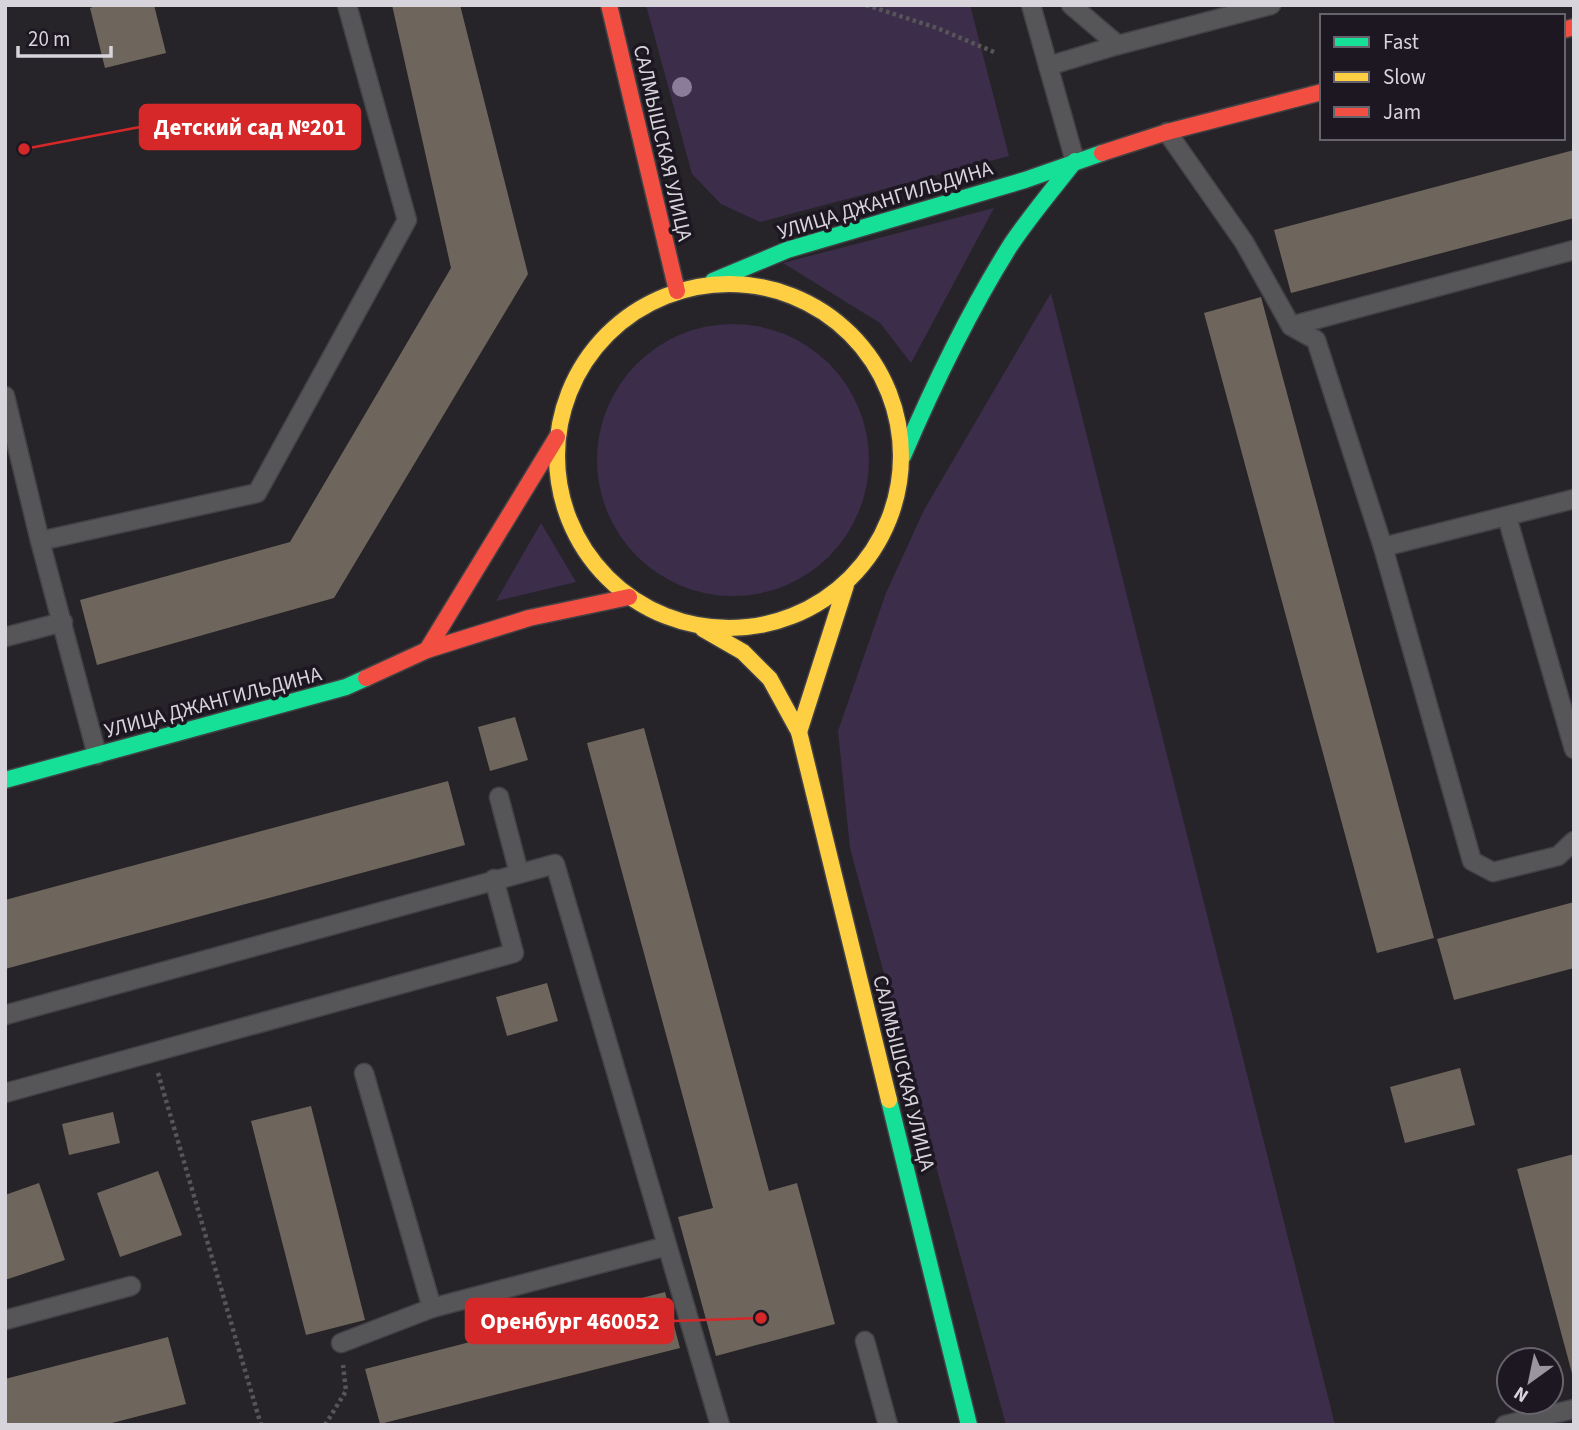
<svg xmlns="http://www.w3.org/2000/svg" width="1579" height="1430" font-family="'Source Sans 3',sans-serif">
  <rect width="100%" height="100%" fill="#262429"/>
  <g fill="#3c2d4b">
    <polygon points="646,5 970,5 1009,156 760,222 721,204 692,174"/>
    <polygon points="994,208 911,363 880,323 783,263"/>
    <polygon points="1051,293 1335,1425 1006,1425 850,848 838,731 886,593 924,510"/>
    <circle cx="733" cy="460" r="136"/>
    <polygon points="541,523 576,582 496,601"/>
  </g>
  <g fill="#6e665c">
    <polygon points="99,5 154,5 166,53 105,68 90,8"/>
    <polygon points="392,5 460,5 528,274 334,598 97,665 80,600 290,542 451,268"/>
    <polygon points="1574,150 1574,218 1291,293 1274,230"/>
    <polygon points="1261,297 1434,938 1377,953 1204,313"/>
    <polygon points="515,717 528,760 490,771 478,727"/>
    <polygon points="644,728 769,1191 797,1183 835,1324 716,1356 678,1217 713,1208 587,743"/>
    <polygon points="448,781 465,845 5,969 5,900"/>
    <polygon points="1574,902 1574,968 1454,1000 1437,939"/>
    <polygon points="547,983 558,1021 507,1036 496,997"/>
    <polygon points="1460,1068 1475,1125 1405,1143 1390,1087"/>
    <polygon points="311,1106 365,1320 306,1335 251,1121"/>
    <polygon points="113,1112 120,1143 69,1155 62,1124"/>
    <polygon points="1574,1154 1574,1377 1573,1377 1517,1169"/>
    <polygon points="158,1171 182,1235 120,1257 97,1193"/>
    <polygon points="39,1183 65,1260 5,1280 5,1195"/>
    <polygon points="665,1292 680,1348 380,1424 365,1369"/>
    <polygon points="168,1337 186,1404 104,1425 5,1425 5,1379"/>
  </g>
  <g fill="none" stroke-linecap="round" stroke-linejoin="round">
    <defs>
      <g id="lane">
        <polyline points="1031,5 1075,161"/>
        <polyline points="1071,5 1118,45 1271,5"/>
        <polyline points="1048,66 1118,45"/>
        <polyline points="1167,132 1244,242 1291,326 1316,340 1383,547"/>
        <polyline points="1291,326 1574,250"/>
        <polyline points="5,396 40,541"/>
        <polyline points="1574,499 1383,547 1472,861 1493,872 1558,856 1574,841"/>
        <polyline points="1507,517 1574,749"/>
        <polyline points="5,637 63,622"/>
        <polyline points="97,755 40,541 257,493 407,220 347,5"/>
        <polyline points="499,797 519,873"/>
        <polyline points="5,1015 555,864 720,1425"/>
        <polyline points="364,1073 432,1308 667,1246"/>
        <polyline points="5,1093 514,953 494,879"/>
        <polyline points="5,1320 131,1286"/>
        <polyline points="865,1341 888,1425"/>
        <polyline points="341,1343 432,1308"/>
        <polyline points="1505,1425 1574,1409"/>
      </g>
      <g id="fast">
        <polyline points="713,281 787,250 1025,180 1102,153"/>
        <path d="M903,456C934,384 968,313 1010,246C1030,216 1053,189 1075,161"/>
        <polyline points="5,780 346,687 366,678"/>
        <polyline points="889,1100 969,1425"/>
      </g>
      <g id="slow">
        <circle cx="729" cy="456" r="172"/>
        <polyline points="703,629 743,652 770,679 799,732 889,1100"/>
        <polyline points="799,732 846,585"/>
      </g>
      <g id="jam">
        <polyline points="609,5 677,291"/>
        <polyline points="1563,30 1574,27"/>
        <polyline points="1102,153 1167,132 1322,92"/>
        <polyline points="427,650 557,437"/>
        <polyline points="366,678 427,650 529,618 629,597"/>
      </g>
    </defs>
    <use href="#lane" stroke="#424145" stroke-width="21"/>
    <use href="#fast" stroke="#424145" stroke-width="19"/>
    <use href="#slow" stroke="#424145" stroke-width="19"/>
    <use href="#jam" stroke="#424145" stroke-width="19"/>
    <g stroke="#565558" stroke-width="4.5" stroke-dasharray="3.5 3.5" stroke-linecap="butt">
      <polyline points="866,5 937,28 994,52"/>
      <polyline points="158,1073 261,1425"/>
      <polyline points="325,1425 346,1391 343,1365"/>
    </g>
    <use href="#lane" stroke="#565558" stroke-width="18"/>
    <use href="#fast" stroke="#16e098" stroke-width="16"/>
    <use href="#slow" stroke="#ffcf43" stroke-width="16"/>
    <use href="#jam" stroke="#f24e42" stroke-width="16"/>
  </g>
  <circle fill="#8b7d9a" cx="682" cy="87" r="10"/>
  <g text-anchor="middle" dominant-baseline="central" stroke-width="7" stroke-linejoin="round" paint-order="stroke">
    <g font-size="21" fill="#d7d4db" stroke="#1d1722">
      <text transform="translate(663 143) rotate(77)">САЛМЫШСКАЯ УЛИЦА</text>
      <text transform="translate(885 200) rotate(-17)">УЛИЦА ДЖАНГИЛЬДИНА</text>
      <text transform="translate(213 702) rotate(-15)">УЛИЦА ДЖАНГИЛЬДИНА</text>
      <text transform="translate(904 1073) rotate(76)">САЛМЫШСКАЯ УЛИЦА</text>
    </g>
  </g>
  <path fill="none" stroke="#d62828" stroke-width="2.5" d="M24 149L140 127M761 1318L673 1321"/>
  <g fill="#d62828" stroke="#1d1722" stroke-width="2.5">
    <circle cx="24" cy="149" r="7"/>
    <circle cx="761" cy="1318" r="7"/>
  </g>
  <g fill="#d62828" stroke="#d62828" stroke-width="2.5">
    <rect x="140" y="105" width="220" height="44" rx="7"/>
    <rect x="466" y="1299" width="207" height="44" rx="7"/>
  </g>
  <g font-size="23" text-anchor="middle" font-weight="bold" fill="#fff">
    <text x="250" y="135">Детский сад №201</text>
    <text x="570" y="1329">Оренбург 460052</text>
  </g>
  <rect width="1579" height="1430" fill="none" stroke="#d7d4db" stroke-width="14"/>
  <rect x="1320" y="14" width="245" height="126" fill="#1d1722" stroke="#67636c" stroke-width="2"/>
  <rect x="1334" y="37" width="35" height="10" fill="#16e098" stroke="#67636c" stroke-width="2"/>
  <text x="1383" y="49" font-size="21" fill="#d7d4db">Fast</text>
  <rect x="1334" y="72" width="35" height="10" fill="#ffcf43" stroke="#67636c" stroke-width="2"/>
  <text x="1383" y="84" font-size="21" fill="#d7d4db">Slow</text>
  <rect x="1334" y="107" width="35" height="10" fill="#f24e42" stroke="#67636c" stroke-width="2"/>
  <text x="1383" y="119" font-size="21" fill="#d7d4db">Jam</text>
  <g transform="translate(1530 1381) rotate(213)"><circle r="33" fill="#1d1722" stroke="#67636c" stroke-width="2"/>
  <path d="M0-5L12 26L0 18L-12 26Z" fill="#99969d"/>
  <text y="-10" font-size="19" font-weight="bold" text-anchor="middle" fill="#d7d4db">N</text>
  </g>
  <path d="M18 46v10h93v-10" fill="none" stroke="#d7d4db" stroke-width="3.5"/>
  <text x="28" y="46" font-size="21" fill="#d7d4db" stroke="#1d1722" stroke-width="5" paint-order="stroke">20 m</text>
</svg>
